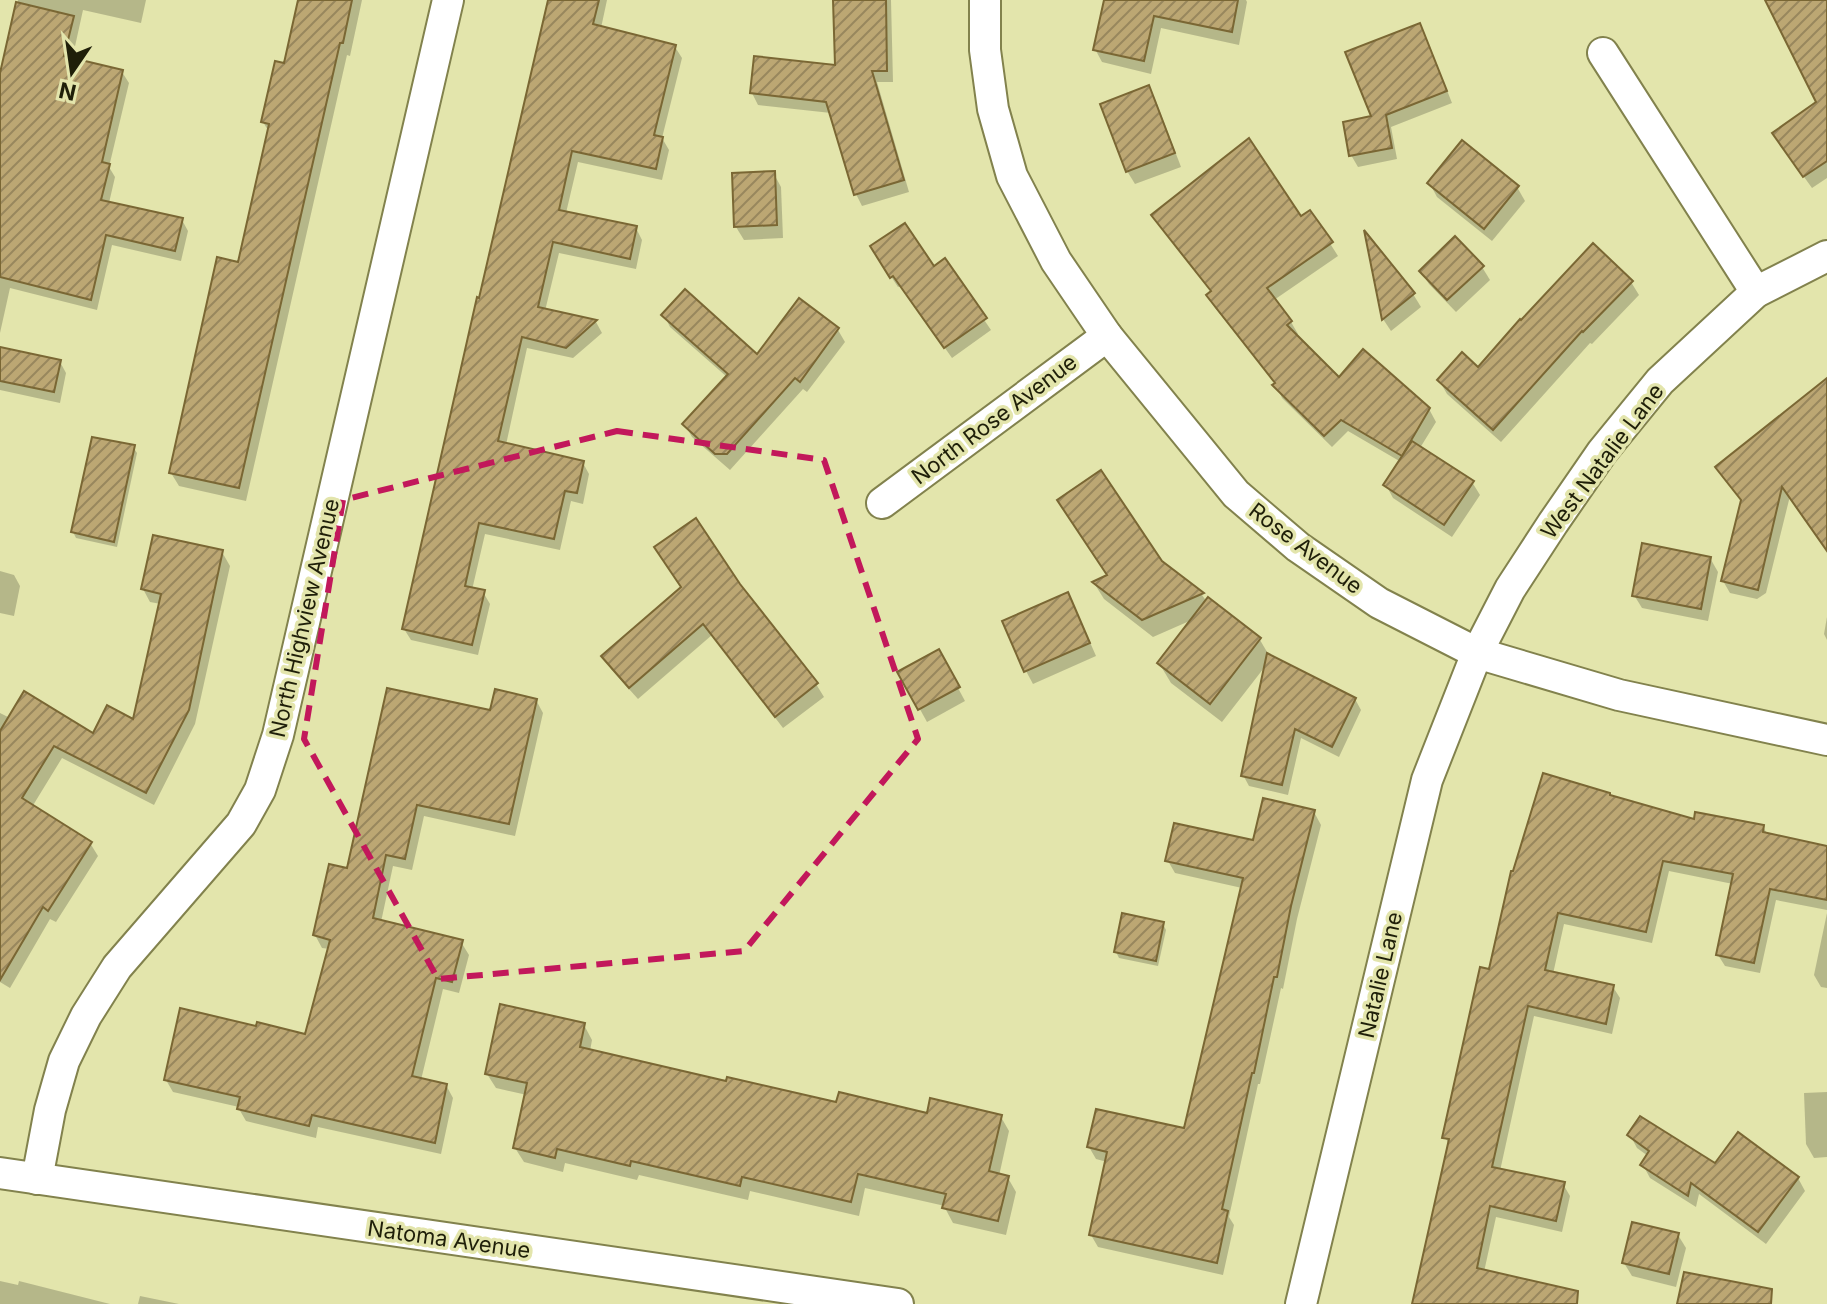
<svg xmlns="http://www.w3.org/2000/svg" width="1827" height="1304" font-family="Inter,sans-serif">
  <defs>
    <pattern id="building-hatch" width="6" height="6" patternUnits="userSpaceOnUse" patternTransform="scale(2)"><rect width="6" height="6" fill="#bca773"/><path d="M-1 1l2-2M0 6l6-6M5 7l2-2" fill="none" stroke="#98875d"/></pattern>
  </defs>
  <rect width="100%" height="100%" fill="#e3e5ac"/>
  <g fill="#0003">
    <polygon points="18,0 146,0 141,23 83,10 72,60 122,72 129,83 109,167 115,177 109,203 182,220 188,231 181,261 112,245 97,310 10,288 0,333 0,81"/>
    <polygon points="301,0 362,0 350,56 347,55 246,501 179,486 171,473 240,264 269,132 263,122 286,65"/>
    <polygon points="550,0 607,0 601,28 675,47 682,58 662,138 669,150 662,180 578,162 566,213 636,228 642,240 636,269 559,253 545,311 596,322 602,333 573,358 527,348 506,445 583,463 589,474 583,504 571,501 560,550 485,534 472,590 483,592 490,604 478,655 411,640 404,629"/>
    <polygon points="835,0 891,0 893,82 877,82 909,192 862,206 856,194 831,113 758,105 752,93 837,68"/>
    <polygon points="1106,0 1246,0 1247,2 1239,45 1161,28 1151,74 1102,62 1095,49"/>
    <polygon points="1770,0 1827,1 1827,178 1812,188 1781,145 1818,103"/>
    <polygon points="1419,25 1426,37 1452,103 1391,127 1397,159 1358,167 1351,155 1373,118"/>
    <polygon points="1148,87 1156,101 1181,167 1135,184 1127,171"/>
    <polygon points="774,174 781,187 783,238 744,240 736,227"/>
    <polygon points="1430,184 1517,187 1525,201 1492,241 1437,197"/>
    <polygon points="1310,212 1338,256 1274,300 1291,322 1298,334 1295,336 1339,380 1429,409 1436,422 1420,448 1472,482 1480,495 1452,537 1393,498 1386,485 1401,462 1348,431 1332,447 1282,398 1276,384 1215,308 1208,296 1212,293 1161,228 1154,215 1300,219"/>
    <polygon points="1367,238 1413,294 1421,307 1391,331 1383,319"/>
    <polygon points="878,257 933,269 944,261 991,330 952,358 901,286 898,287"/>
    <polygon points="1482,267 1490,280 1456,312 1429,284 1421,271"/>
    <polygon points="1631,282 1639,295 1592,344 1590,343 1501,442 1447,394 1439,380 1478,369"/>
    <polygon points="664,315 758,357 838,330 845,342 807,392 803,389 730,470 692,437 685,425 727,377 670,327"/>
    <polygon points="0,349 60,362 66,373 60,403 0,390"/>
    <polygon points="1827,380 1827,550 1790,496 1766,593 1757,599 1730,593 1723,581 1743,502 1725,480 1718,467"/>
    <polygon points="133,447 137,453 117,547 76,538 73,532"/>
    <polygon points="222,552 230,566 195,724 154,805 62,758 32,807 90,843 98,856 56,922 50,919 10,988 0,982 0,713 10,718 93,736 134,722 161,604 150,602 143,589"/>
    <polygon points="1710,558 1718,572 1708,621 1642,608 1634,595"/>
    <polygon points="1161,562 1202,595 1207,602 1260,640 1270,657 1355,699 1361,710 1339,757 1301,738 1288,795 1249,786 1243,775 1267,664 1222,722 1171,683 1159,663 1194,619 1153,637 1104,599 1094,583"/>
    <polygon points="0,571 14,575 20,586 14,616 0,613"/>
    <polygon points="739,585 816,684 824,697 783,728 712,635 638,699 611,669 604,656"/>
    <polygon points="1075,608 1096,656 1033,684 1026,671"/>
    <polygon points="1827,617 1827,640 1824,634"/>
    <polygon points="938,651 965,701 927,722 900,673"/>
    <polygon points="536,700 543,713 515,836 424,816 412,870 393,866 381,922 461,942 469,955 459,993 443,989 421,1080 446,1085 453,1098 441,1154 318,1127 316,1138 246,1121 239,1109 239,1107 173,1092 166,1080 257,1028 307,1036 330,949 322,948 315,935 348,871 491,713"/>
    <polygon points="1314,812 1321,825 1297,919 1283,989 1281,988 1260,1084 1258,1084 1229,1217 1234,1225 1223,1275 1098,1247 1091,1235 1107,1162 1096,1159 1089,1147 1185,1130 1242,888 1175,873 1168,861 1254,842"/>
    <polygon points="1695,821 1763,827 1768,835 1827,847 1827,910 1776,900 1760,973 1725,966 1718,955 1733,884 1669,871 1652,943 1564,924 1553,974 1613,987 1620,998 1612,1034 1534,1016 1500,1171 1563,1184 1570,1196 1562,1232 1496,1217 1484,1272 1550,1304 1413,1304 1450,1146 1445,1137 1490,971 1512,873"/>
    <polygon points="1827,913 1827,988 1821,987 1814,975"/>
    <polygon points="1163,924 1166,930 1158,966 1119,958 1116,952"/>
    <polygon points="584,1025 592,1040 590,1051 728,1083 838,1104 929,1115 1001,1117 1009,1131 999,1176 1008,1178 1016,1192 1006,1235 953,1223 945,1208 945,1206 865,1188 859,1216 750,1191 748,1200 639,1175 637,1180 565,1163 563,1172 524,1162 515,1148 527,1095 496,1088 487,1074"/>
    <polygon points="1827,1092 1827,1157 1814,1158 1806,1144 1804,1093"/>
    <polygon points="1630,1135 1716,1166 1798,1178 1805,1191 1766,1244 1699,1194 1696,1207 1650,1178 1643,1165 1648,1156 1637,1148"/>
    <polygon points="1678,1235 1686,1248 1676,1287 1632,1276 1624,1263"/>
    <polygon points="0,1281 18,1285 19,1281 110,1304 0,1304"/>
    <polygon points="140,1296 179,1304 138,1304"/>
  </g>
  <g fill="url(#building-hatch)" stroke="#7a6734" stroke-width="2">
    <polygon points="298,0 352,0 343,43 340,43 239,488 169,473 217,257 238,262 269,124 261,122 275,61 284,63"/>
    <polygon points="548,0 599,0 593,24 676,45 654,135 663,137 656,169 572,151 559,210 637,226 630,259 553,242 538,307 597,320 566,348 522,337 498,441 584,461 577,493 565,491 554,539 479,523 465,586 485,590 472,645 402,629 477,297 479,298"/>
    <polygon points="833,0 886,0 887,71 872,71 904,180 854,195 826,102 750,93 754,56 835,65"/>
    <polygon points="1104,0 1238,0 1232,32 1154,16 1144,61 1093,50"/>
    <polygon points="1765,0 1827,0 1827,161 1803,177 1772,133 1816,102"/>
    <polygon points="16,2 74,16 64,56 123,70 102,162 110,164 101,200 183,218 175,251 106,235 91,300 0,277 0,73"/>
    <polygon points="1420,23 1447,91 1386,115 1392,148 1349,156 1343,122 1371,116 1345,52"/>
    <polygon points="1149,85 1175,153 1126,172 1100,104"/>
    <polygon points="1249,138 1301,216 1310,210 1333,242 1267,288 1292,321 1287,325 1339,377 1363,349 1430,408 1402,456 1341,420 1324,436 1272,385 1275,383 1206,295 1211,291 1151,215"/>
    <polygon points="1462,140 1519,186 1484,229 1427,183"/>
    <polygon points="775,171 777,225 734,227 732,173"/>
    <polygon points="905,223 934,266 945,258 987,318 944,348 893,276 890,278 870,246"/>
    <polygon points="1364,230 1415,293 1382,320"/>
    <polygon points="1455,236 1484,266 1447,300 1419,271"/>
    <polygon points="1593,243 1633,281 1583,332 1582,331 1493,430 1437,380 1462,352 1478,367 1520,319 1521,320"/>
    <polygon points="685,289 757,354 799,298 839,328 800,382 795,378 727,454 715,454 682,424 728,374 661,315"/>
    <polygon points="0,347 61,360 54,392 0,381"/>
    <polygon points="1827,378 1827,551 1782,487 1758,590 1721,581 1741,500 1715,467"/>
    <polygon points="92,437 135,445 114,542 71,532"/>
    <polygon points="1412,441 1474,481 1444,525 1383,485"/>
    <polygon points="1101,470 1162,561 1204,593 1142,620 1092,582 1107,575 1057,500"/>
    <polygon points="696,518 740,584 818,683 775,717 703,624 629,688 601,656 681,587 654,547"/>
    <polygon points="153,535 223,550 189,710 146,793 54,746 22,798 92,842 48,911 43,907 0,980 0,731 24,691 93,733 107,705 133,719 161,594 141,589"/>
    <polygon points="1642,543 1711,557 1701,609 1632,596"/>
    <polygon points="1068,592 1090,643 1024,672 1002,621"/>
    <polygon points="1208,597 1261,638 1210,704 1157,663"/>
    <polygon points="939,649 960,687 918,710 897,672"/>
    <polygon points="1267,653 1356,698 1332,747 1295,729 1282,785 1241,776"/>
    <polygon points="387,688 490,710 495,689 537,699 509,824 417,805 405,859 386,855 373,918 463,940 452,982 436,978 412,1076 447,1084 435,1143 312,1115 309,1126 237,1109 240,1097 164,1080 180,1008 256,1026 257,1022 305,1034 330,940 313,935 329,864 347,868"/>
    <polygon points="1543,773 1610,793 1610,795 1694,819 1695,812 1764,825 1763,832 1827,846 1827,900 1770,889 1754,963 1716,955 1733,874 1663,861 1646,932 1558,913 1545,970 1614,985 1606,1024 1528,1006 1492,1167 1565,1182 1556,1221 1490,1206 1477,1268 1578,1291 1577,1304 1412,1304 1449,1139 1442,1138 1480,967 1489,969 1511,871 1513,871"/>
    <polygon points="1263,798 1315,810 1291,906 1277,977 1274,977 1254,1073 1252,1073 1222,1209 1228,1211 1217,1263 1089,1235 1107,1152 1087,1147 1096,1109 1184,1128 1243,878 1165,861 1174,823 1253,840"/>
    <polygon points="1122,913 1164,922 1156,961 1114,952"/>
    <polygon points="500,1004 585,1023 580,1047 726,1081 727,1077 836,1102 839,1092 927,1113 930,1098 1002,1115 989,1171 1009,1176 998,1221 942,1208 946,1194 858,1174 851,1202 742,1177 740,1186 631,1161 630,1166 557,1149 555,1158 513,1148 527,1083 485,1074"/>
    <polygon points="1640,1116 1715,1163 1738,1132 1799,1177 1758,1232 1691,1183 1688,1196 1640,1165 1649,1151 1627,1135"/>
    <polygon points="1632,1222 1679,1233 1669,1274 1622,1263"/>
    <polygon points="1684,1272 1772,1289 1771,1304 1677,1304"/>
  </g>
  <g fill="none" stroke-linecap="round" stroke-linejoin="round">
    <defs>
      <g id="minor">
        <polyline points="985,0 985,50 993,109 1012,176 1056,261 1107,336 1236,494 1298,547 1379,603 1477,653 1619,695 1827,740"/>
        <polyline points="1603,53 1756,292"/>
        <polyline points="882,503 1107,336"/>
        <polyline points="0,1173 898,1304"/>
        <polyline points="37,1179 50,1110 64,1061 86,1016 117,967 241,824 260,790 278,735 448,0"/>
        <polyline points="1301,1304 1427,780 1477,653 1510,589 1553,523 1602,452 1660,381 1756,292 1827,256"/>
      </g>
    </defs>
    <use href="#minor" stroke="#82824d" stroke-width="34"/>
    <use href="#minor" stroke="#fff" stroke-width="30"/>
  </g>
  <path fill="none" stroke="#c2185b" stroke-width="6" stroke-dasharray="16 10" stroke-linejoin="round" d="M617,431L824,460L918,739L744,951L438,979L304,739L343,500Z"/>
  <g text-anchor="middle" dominant-baseline="central" stroke-width="7" stroke-linejoin="round" paint-order="stroke">
    <g font-size="22" fill="#1f1f09" stroke="#e3e5ac">
      <text transform="translate(994 419) rotate(-37)">North Rose Avenue</text>
      <text transform="translate(1602 461) rotate(-53)">West Natalie Lane</text>
      <text transform="translate(1306 548) rotate(37)">Rose Avenue</text>
      <text transform="translate(304 618) rotate(-77)">North Highview Avenue</text>
      <text transform="translate(1380 975) rotate(-77)">Natalie Lane</text>
      <text transform="translate(449 1239) rotate(8)">Natoma Avenue</text>
    </g>
  </g>
  <g transform="translate(72 72) rotate(193)" stroke="#e3e5ac" stroke-width="6" paint-order="stroke">
  <path d="M0-6L14 30L0 20L-14 30Z" fill="#1f1f09"/>
  <text y="-12" font-size="22" font-weight="bold" text-anchor="middle" fill="#1f1f09">N</text>
  </g>
</svg>
